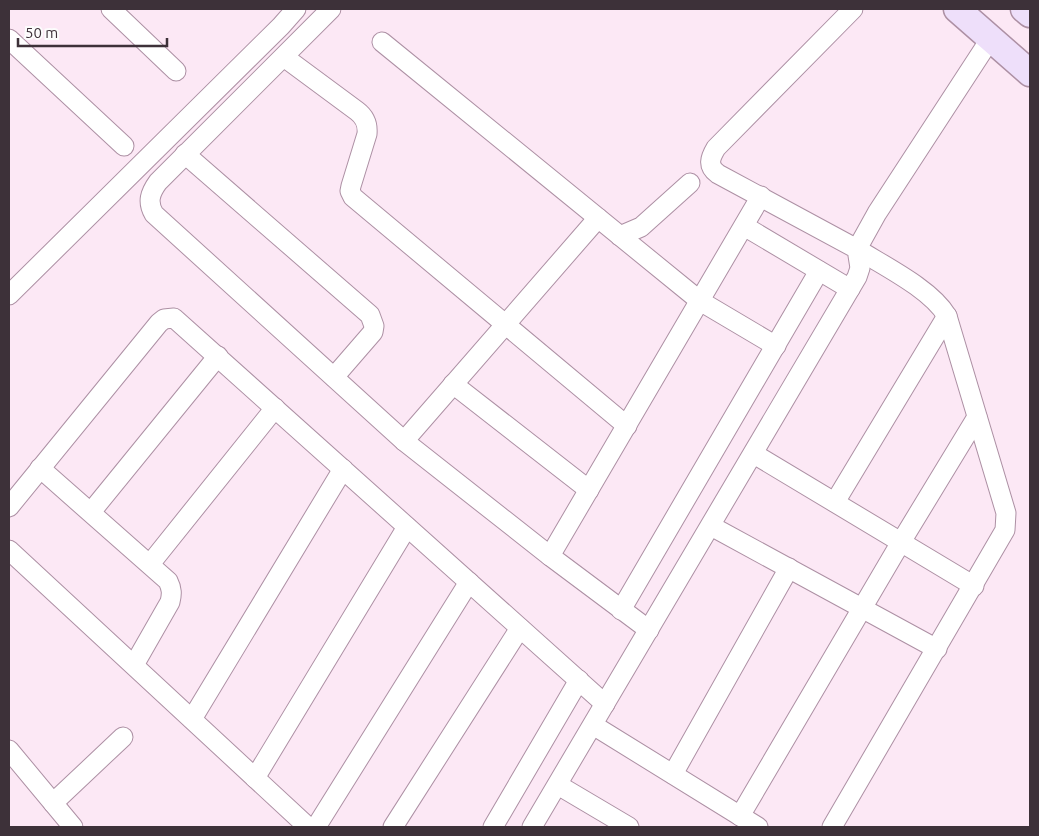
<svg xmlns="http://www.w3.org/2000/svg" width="1039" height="836" font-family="Ubuntu,sans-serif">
  <rect width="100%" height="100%" fill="#fce8f5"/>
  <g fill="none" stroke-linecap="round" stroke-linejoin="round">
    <defs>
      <g id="minor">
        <polyline points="111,9 176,71"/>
        <path d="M331,9L158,182C150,193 147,202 154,214L404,441L550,556L649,630"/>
        <polyline points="9,39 124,146"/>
        <polyline points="382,42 700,301 776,346"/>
        <path d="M284,57L357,111C365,117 368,124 367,134L351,186L350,191L353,197L627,426"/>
        <polyline points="185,154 370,315 374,326 373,332 334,377"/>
        <polyline points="744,226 850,289"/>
        <polyline points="620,236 641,227 690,183"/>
        <polyline points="9,295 281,26 296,9"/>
        <polyline points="453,384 589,490"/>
        <polyline points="404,441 598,218"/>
        <polyline points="754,454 974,586"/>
        <path d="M40,468L168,581C172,589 172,594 170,602L134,665"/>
        <polyline points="835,502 947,316"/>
        <polyline points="9,507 159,323 164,319 174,318 605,704"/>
        <polyline points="91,512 218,356"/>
        <polyline points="711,526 937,649"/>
        <polyline points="9,550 308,827"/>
        <polyline points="550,556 761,196"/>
        <polyline points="150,564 275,408"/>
        <polyline points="621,610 819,271"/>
        <polyline points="192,719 343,469"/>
        <polyline points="593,725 758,827"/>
        <polyline points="9,750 73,827"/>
        <polyline points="673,774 789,568"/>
        <polyline points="255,778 407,527"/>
        <polyline points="558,785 629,827"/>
        <polyline points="53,803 123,737"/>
        <polyline points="740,816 901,542 977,417"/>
        <polyline points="316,827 469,582"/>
        <polyline points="393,827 520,628"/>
        <polyline points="493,827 579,680"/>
        <path d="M532,827L857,277L860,268L857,249L718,174C707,166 710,158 716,148L853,9"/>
        <path d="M832,827L1005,530L1006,513L947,316C931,289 884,266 857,249L877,213L991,38"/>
      </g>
      <g id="secondary">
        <polyline points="957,9 1030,73"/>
        <polyline points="1024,9 1030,14"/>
      </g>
    </defs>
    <use href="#minor" stroke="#ad90a4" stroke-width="21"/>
    <use href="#secondary" stroke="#ad90a4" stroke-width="29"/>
    <use href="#minor" stroke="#fff" stroke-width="19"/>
    <use href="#secondary" stroke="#eedffa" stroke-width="26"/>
  </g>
  <rect width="1039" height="836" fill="none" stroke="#3d3139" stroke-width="20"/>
  <path d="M18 38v8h149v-8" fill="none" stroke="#3d3139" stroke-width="2.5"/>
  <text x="25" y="38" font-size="15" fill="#3d3139" stroke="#fcfcfc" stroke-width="4" paint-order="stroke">50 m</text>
</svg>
